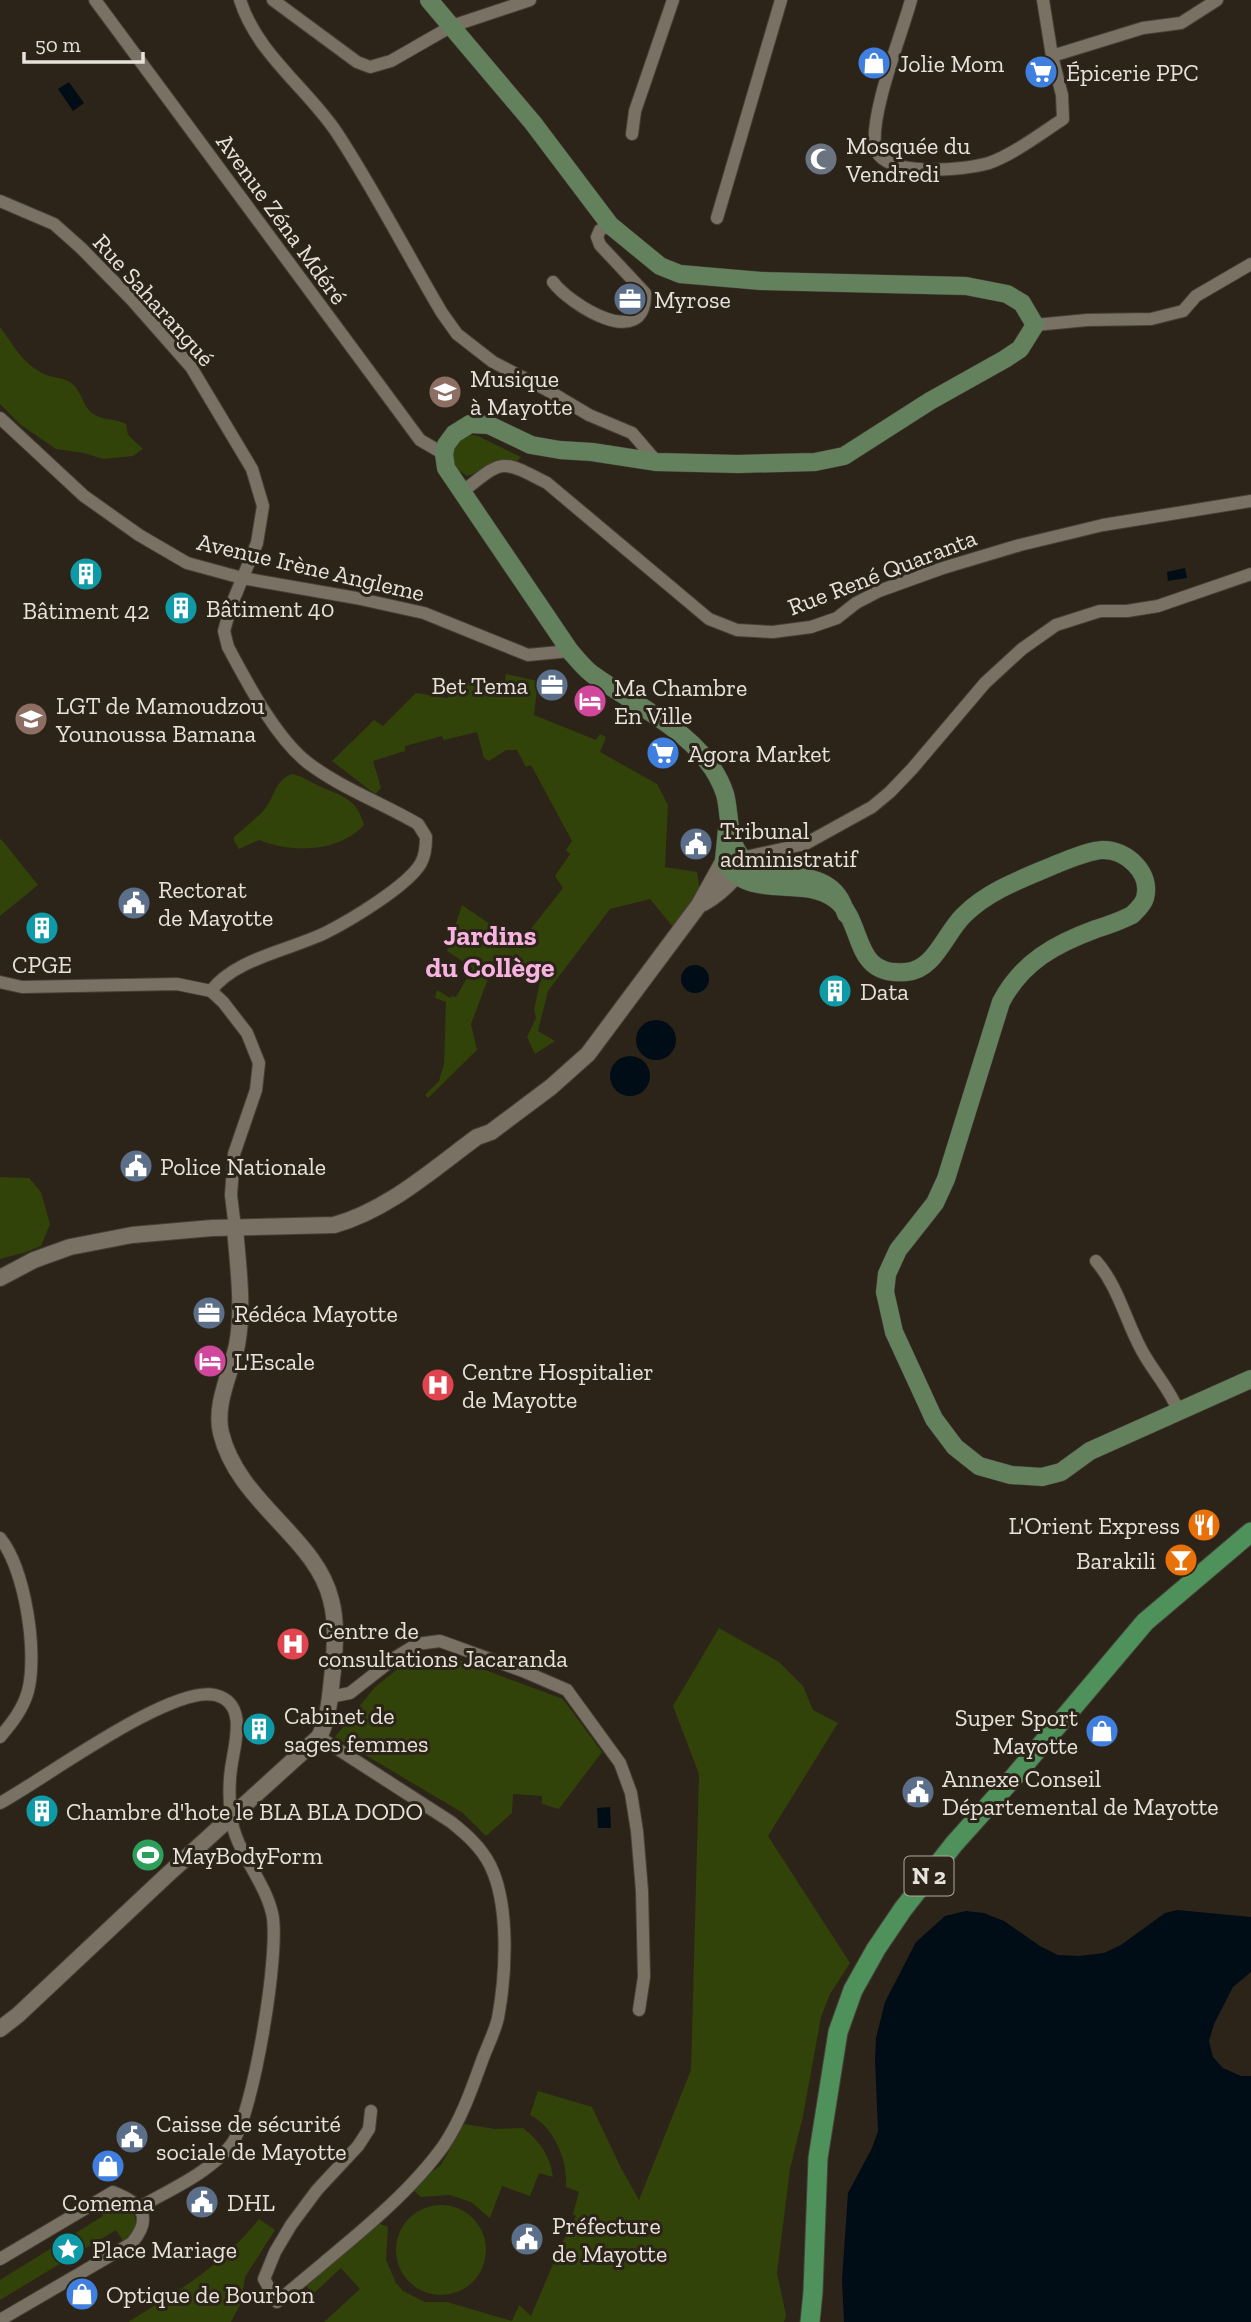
<svg xmlns="http://www.w3.org/2000/svg" width="1251" height="2322" font-family="'Zilla Slab',serif">
  <rect width="100%" height="100%" fill="#2c2418"/>
  <g fill="#314308">
    <path d="M0,327C15,347 21,362 44,374C52,378 62,377 70,382C84,392 81,407 95,415C105,421 116,418 126,424L128,435L143,449L133,456L103,459L84,453L56,449L21,425L0,404Z"/>
    <path d="M471,435L478,436L521,457L517,461C487,457 490,468 467,476L457,469L452,457C455,445 459,439 471,435Z"/>
    <polygon points="506,674 538,681 534,715 596,740 600,734 606,737 600,752 657,784 668,805 665,867 697,872 700,892 673,927 650,899 610,909 548,991 538,1031 555,1041 535,1054 527,1037 536,1018 534,1010 542,973 503,962 501,966 494,963 471,1024 477,1050 428,1098 425,1095 439,1081 444,1064 446,1002 435,998 437,990 450,998 452,996 456,997 473,968 447,951 462,905 519,944 563,888 555,876 570,854 566,850 572,841 531,765 526,767 517,750 506,750 489,761 484,758 477,732 444,740 442,736 405,746 405,751 373,761 381,788 375,794 332,761 374,720 383,726 416,693 447,698 469,682 504,685"/>
    <path d="M292,774C301,776 306,779 313,783C338,796 356,795 364,825C338,853 292,853 259,840L239,849L234,841V837C244,828 256,819 265,809C275,796 275,780 292,774Z"/>
    <polygon points="1,839 38,885 0,916 0,840"/>
    <polygon points="0,1177 29,1178 41,1192 50,1224 41,1246 26,1252 0,1259"/>
    <path d="M719,1628L779,1662L803,1686L813,1710L838,1723L768,1836L850,1963L830,1994L821,2017L803,2116L790,2169L777,2273L786,2315L784,2322H324L360,2289L341,2268L313,2294L306,2286L376,2222L388,2227L386,2260L396,2283L403,2291L425,2302H447L512,2321L519,2305L531,2316L562,2243L576,2216L573,2214L579,2192L566,2187C568,2160 554,2127 530,2115L538,2091L592,2107L621,2168L639,2200L691,2070L699,1774L673,1706Z"/>
    <polygon points="436,1654 456,1659 563,1699 602,1752 559,1809 542,1804 542,1796 513,1794 512,1813 486,1836 463,1813 335,1737 375,1687 409,1660"/>
    <path d="M464,2124L495,2129L523,2128C540,2141 550,2156 553,2177L539,2173L530,2196L502,2186L490,2218L471,2202L450,2195L421,2197L414,2191L417,2183L441,2165Z"/>
    <path d="M114,2196C130,2207 140,2213 134,2233L123,2241L116,2230L0,2300V2280L103,2216L98,2205Z"/>
    <circle cx="441" cy="2250" r="45"/>
    <path d="M259,2219L275,2230L245,2277L241,2303L231,2322H128C179,2290 221,2267 259,2219Z"/>
  </g>
  <g fill="#000d16">
    <polygon points="69,82 84,103 73,111 58,89"/>
    <polygon points="1185,568 1187,578 1168,581 1167,572"/>
    <circle cx="695" cy="979" r="14"/>
    <circle cx="656" cy="1040" r="20"/>
    <circle cx="630" cy="1076" r="20"/>
    <polygon points="610,1807 611,1828 598,1828 597,1808"/>
    <polygon points="1177,1910 1251,1917 1251,1972 1233,1987 1214,2024 1209,2041 1213,2057 1223,2068 1241,2076 1251,2076 1251,2322 844,2322 842,2280 848,2193 872,2148 878,2131 875,2060 876,2038 885,2002 916,1942 945,1916 966,1911 984,1913 1004,1921 1040,1946 1058,1955 1079,1956 1104,1953 1121,1945 1165,1913"/>
  </g>
  <g fill="none" stroke-linecap="round" stroke-linejoin="round">
    <defs>
      <g id="minor">
        <polyline points="95,0 420,440 444,454"/>
        <path d="M240,0C257,54 307,88 337,133C375,191 407,254 442,313L457,334L493,362L547,390L589,415L632,433L657,462"/>
        <polyline points="273,0 357,62 370,67 391,61 452,26 530,0"/>
        <path d="M911,0C901,37 871,110 875,146C880,179 966,170 989,163C1014,154 1040,134 1063,119L1062,95L1052,56L1043,0"/>
        <polyline points="1052,56 1143,28 1181,23 1217,0"/>
        <polyline points="632,134 635,111 673,0"/>
        <path d="M0,201L54,224L81,248L132,300L191,367L252,469L263,506L257,543L231,606L224,631L228,647C248,684 275,737 308,763C341,788 382,803 418,824L426,837C426,846 425,856 421,863C408,886 349,921 325,933C290,950 234,959 211,991"/>
        <polyline points="717,218 781,0"/>
        <path d="M553,282C569,304 646,353 645,293L600,245L597,237L600,230L610,225"/>
        <polyline points="1035,325 1087,320 1151,319 1183,311 1196,296 1251,264"/>
        <polyline points="0,418 84,496 139,535 187,563 242,578 356,598 424,613 528,655 570,651"/>
        <path d="M462,492C503,460 499,458 547,483L709,619L737,630L773,632L811,627L837,618L856,603L879,591L943,568L1020,545L1103,525L1251,501"/>
        <polyline points="743,859 750,856 805,844 872,807 890,792 912,769 985,683 1022,649 1056,625 1100,611 1127,611 1158,606 1251,574"/>
        <polyline points="0,982 22,987 177,984 211,991 223,1002 247,1033 259,1063 256,1090 234,1154 231,1195 235,1228"/>
        <path d="M1096,1261C1118,1286 1125,1319 1141,1349C1152,1370 1169,1388 1178,1410"/>
        <path d="M0,1538C25,1569 38,1652 28,1691C23,1709 12,1723 0,1737"/>
        <polyline points="330,1697 350,1693 396,1657 417,1644 440,1641 523,1671 567,1690 620,1763 631,1793 637,1831 642,1891 644,1977 639,2010"/>
        <path d="M319,1737L451,1822C466,1834 481,1847 490,1865C510,1905 506,1975 498,2018C495,2031 488,2045 483,2058C472,2088 462,2118 444,2145C403,2203 331,2255 277,2302L264,2279L275,2252L291,2225L317,2190L358,2146L369,2129L371,2111"/>
        <path d="M0,1803C43,1780 170,1685 215,1695C249,1703 234,1745 231,1769C229,1784 229,1800 231,1816C234,1849 264,1879 272,1913C281,1948 253,2117 231,2145C209,2173 171,2189 140,2207"/>
        <path d="M0,2259L113,2192C141,2203 154,2216 132,2243L0,2320"/>
      </g>
      <g id="tertiary">
        <path d="M0,1278L34,1260L70,1247L132,1235L212,1228L334,1225C388,1210 432,1170 477,1137L491,1132L551,1087L588,1054L699,905L724,860L743,859C741,876 715,898 699,905"/>
        <path d="M0,2029L18,2015L166,1876L319,1737C330,1716 330,1692 333,1670C335,1647 337,1622 331,1600C316,1537 238,1503 221,1433C214,1404 231,1373 237,1345C244,1307 238,1266 235,1228"/>
      </g>
      <g id="secondary">
        <path d="M429,0L533,123L610,225L660,266L680,274L761,281L966,286L1007,294L1022,303L1035,325L1020,349L1005,359L930,401L844,456L815,462L738,464L657,462L592,452L560,450L531,445L489,425L470,424L454,434L446,445L444,454L446,468L570,651C577,659 584,668 592,674C625,698 684,728 707,761C715,771 721,782 725,794C731,816 726,848 748,863C781,885 833,863 846,914"/>
        <path d="M727,829L724,860C748,903 802,874 835,899C866,922 850,977 906,972C935,970 945,933 964,915C989,890 1024,878 1057,864C1070,859 1087,851 1102,850C1126,849 1152,873 1145,898C1143,905 1137,910 1132,915C1120,921 1109,925 1096,929C1055,944 1022,962 1001,1002L946,1179L935,1203L898,1250L887,1274L885,1292L894,1332L934,1419L955,1447L979,1466L1011,1475L1042,1477L1061,1472L1090,1451L1251,1379"/>
      </g>
      <polyline id="primary" points="810,2322 813,2292 818,2158 838,2032 853,1990 876,1949 903,1909 954,1844 1014,1777 1145,1622 1251,1532"/>
    </defs>
    <use href="#minor" stroke="#474038" stroke-width="14"/>
    <use href="#tertiary" stroke="#474038" stroke-width="18"/>
    <use href="#secondary" stroke="#474038" stroke-width="19"/>
    <use href="#primary" stroke="#474038" stroke-width="21"/>
    <use href="#minor" stroke="#797163" stroke-width="12"/>
    <use href="#tertiary" stroke="#797163" stroke-width="16"/>
    <use href="#secondary" stroke="#64815e" stroke-width="18"/>
    <use href="#primary" stroke="#4e915a" stroke-width="19"/>
  </g>
  <defs>
    <symbol id="shop-disc" viewBox="-11 -11 22 22"><circle r="9.5" fill="#3f7fe0" stroke="#2c2418"/><path d="M-5-2.5h2.3a2.7 3.5 0 0 1 5.4 0H5L5.5 6h-11ZM-1.5-2.5h3a1.5 2.3 0 0 0-3 0Z" fill="#fff"/></symbol>
    <symbol id="supermarket-disc" viewBox="-11 -11 22 22"><circle r="9.5" fill="#3f7fe0" stroke="#2c2418"/><path d="M-6-5.5h2.5l.6 2H6L4.5 2H-2.5L-4.4-4H-6ZM-1.5 3.2a1.3 1.3 0 1 0 .1 0ZM3 3.2a1.3 1.3 0 1 0 .1 0Z" fill="#fff"/></symbol>
    <symbol id="mosque-disc" viewBox="-11 -11 22 22"><circle r="9.5" fill="#6b7280" stroke="#2c2418"/><path d="M3.5-4.9A6 6 0 1 0 3.5 4.9A5 5 0 1 1 3.5-4.9Z" fill="#fff"/></symbol>
    <symbol id="office-disc" viewBox="-11 -11 22 22"><circle r="9.5" fill="#5c6f8a" stroke="#2c2418"/><path d="M-6-3h4V-5.5h4V-3h4V5H-6ZM-1-4.5V-3h2v-1.5ZM-6 0V1H6V0Z" fill="#fff"/></symbol>
    <symbol id="school-disc" viewBox="-11 -11 22 22"><circle r="9.5" fill="#8d6e63" stroke="#2c2418"/><path d="M0-5L7-2L0 1L-7-2ZM-4 1L0 2.5L4 1V4Q0 6-4 4Z" fill="#fff"/></symbol>
    <symbol id="building-disc" viewBox="-11 -11 22 22"><circle r="9.5" fill="#0f9aa8" stroke="#2c2418"/><path d="M-4-6H4V6H1V3H-1V6H-4ZM-2.5-4.3h1.7v1.8h-1.7ZM.8-4.3h1.7v1.8H.8ZM-2.5-1h1.7V.8h-1.7ZM.8-1h1.7V.8H.8Z" fill="#fff"/></symbol>
    <symbol id="hotel-disc" viewBox="-11 -11 22 22"><circle r="9.5" fill="#d1479c" stroke="#2c2418"/><path d="M-6-4.5h1.5V1H6V5H4.5V3h-9V5H-6ZM-4 0a1.8 1.8 0 1 1 3.6 0ZM.5 0V-2.5h3Q6-2.5 6 0Z" fill="#fff"/></symbol>
    <symbol id="civic-disc" viewBox="-11 -11 22 22"><circle r="9.5" fill="#5c6f8a" stroke="#2c2418"/><path d="M-.6-6.5H3V-4.5H.6V-3L4-1V1h2V6H-6V1h2V-1L-.6-3ZM-1.2 2.5V6h2.4V2.5Z" fill="#fff"/></symbol>
    <symbol id="hospital-disc" viewBox="-11 -11 22 22"><circle r="9.5" fill="#e0444e" stroke="#2c2418"/><path d="M-5-5h3v3.5h4V-5h3V5h-3V1.5h-4V5h-3Z" fill="#fff"/></symbol>
    <symbol id="restaurant-disc" viewBox="-11 -11 22 22"><circle r="9.5" fill="#e8710a" stroke="#2c2418"/><path d="M-5-6h1v4h1v-4h1v4h1v-4h1v5L-1.5 .5V6h-2V.5L-5-1ZM5-6V6H3V1.5H1.5Q1.5-4 5-6Z" fill="#fff"/></symbol>
    <symbol id="bar-disc" viewBox="-11 -11 22 22"><circle r="9.5" fill="#e8710a" stroke="#2c2418"/><path d="M-6-5H6L.8 .8V4.5H3.5V6h-7V4.5H-.8V.8Z" fill="#fff"/></symbol>
    <symbol id="stadium-disc" viewBox="-11 -11 22 22"><circle r="9.5" fill="#2e9e5b" stroke="#2c2418"/><path d="M0-5a6.5 5 0 1 0 0 10a6.5 5 0 1 0 0-10ZM-3.5-1.8h7v3.6h-7Z" fill="#fff"/></symbol>
    <symbol id="sight-disc" viewBox="-11 -11 22 22"><circle r="9.5" fill="#0f9aa8" stroke="#2c2418"/><path d="M0-6L1.8-2.2L6-1.7L2.9 1.2L3.7 5.4L0 3.3L-3.7 5.4L-2.9 1.2L-6-1.7L-1.8-2.2Z" fill="#fff"/></symbol>
  </defs>
  <g fill-rule="evenodd">
    <use href="#shop-disc" x="855" y="44" width="38" height="38"/>
    <use href="#supermarket-disc" x="1022" y="53" width="38" height="38"/>
    <use href="#mosque-disc" x="802" y="140" width="38" height="38"/>
    <use href="#office-disc" x="611" y="280" width="38" height="38"/>
    <use href="#school-disc" x="426" y="373" width="38" height="38"/>
    <use href="#building-disc" x="67" y="555" width="38" height="38"/>
    <use href="#building-disc" x="162" y="589" width="38" height="38"/>
    <use href="#office-disc" x="533" y="666" width="38" height="38"/>
    <use href="#hotel-disc" x="571" y="682" width="38" height="38"/>
    <use href="#school-disc" x="12" y="700" width="38" height="38"/>
    <use href="#supermarket-disc" x="644" y="734" width="38" height="38"/>
    <use href="#civic-disc" x="677" y="825" width="38" height="38"/>
    <use href="#civic-disc" x="115" y="884" width="38" height="38"/>
    <use href="#building-disc" x="23" y="909" width="38" height="38"/>
    <use href="#building-disc" x="816" y="972" width="38" height="38"/>
    <use href="#civic-disc" x="117" y="1147" width="38" height="38"/>
    <use href="#office-disc" x="190" y="1294" width="38" height="38"/>
    <use href="#hotel-disc" x="191" y="1342" width="38" height="38"/>
    <use href="#hospital-disc" x="419" y="1366" width="38" height="38"/>
    <use href="#restaurant-disc" x="1185" y="1506" width="38" height="38"/>
    <use href="#bar-disc" x="1162" y="1541" width="38" height="38"/>
    <use href="#hospital-disc" x="274" y="1625" width="38" height="38"/>
    <use href="#building-disc" x="240" y="1710" width="38" height="38"/>
    <use href="#shop-disc" x="1083" y="1712" width="38" height="38"/>
    <use href="#civic-disc" x="899" y="1773" width="38" height="38"/>
    <use href="#building-disc" x="23" y="1792" width="38" height="38"/>
    <use href="#stadium-disc" x="129" y="1836" width="38" height="38"/>
    <use href="#civic-disc" x="113" y="2118" width="38" height="38"/>
    <use href="#shop-disc" x="89" y="2147" width="38" height="38"/>
    <use href="#civic-disc" x="183" y="2183" width="38" height="38"/>
    <use href="#civic-disc" x="508" y="2220" width="38" height="38"/>
    <use href="#sight-disc" x="49" y="2230" width="38" height="38"/>
    <use href="#shop-disc" x="63" y="2275" width="38" height="38"/>
  </g>
  <g text-anchor="middle" dominant-baseline="central" stroke-width="6" stroke-linejoin="round" paint-order="stroke">
    <rect fill="#2c2418" stroke="#afa9a0" stroke-width="2" x="904.5" y="1856.5" width="49" height="39" rx="5"/>
    <g font-size="23" font-weight="bold" fill="#e7e2db">
      <text x="929" y="1876">N 2</text>
    </g>
    <g font-size="24" fill="#e7e2db" stroke="#2c2418" text-anchor="start">
      <text x="898" y="63">Jolie Mom</text>
      <text x="1066" y="72">Épicerie PPC</text>
      <text x="846" y="145">Mosquée du<tspan x="846" dy="28">Vendredi</tspan></text>
      <text x="654" y="299">Myrose</text>
      <text x="470" y="378">Musique<tspan x="470" dy="28">à Mayotte</tspan></text>
      <text x="206" y="608">Bâtiment 40</text>
      <text x="86" y="610" text-anchor="middle">Bâtiment 42</text>
      <text x="528" y="685" text-anchor="end">Bet Tema</text>
      <text x="614" y="687">Ma Chambre<tspan x="614" dy="28">En Ville</tspan></text>
      <text x="56" y="705">LGT de Mamoudzou<tspan x="56" dy="28">Younoussa Bamana</tspan></text>
      <text x="688" y="753">Agora Market</text>
      <text x="720" y="830">Tribunal<tspan x="720" dy="28">administratif</tspan></text>
      <text x="158" y="889">Rectorat<tspan x="158" dy="28">de Mayotte</tspan></text>
      <text x="42" y="964" text-anchor="middle">CPGE</text>
      <text x="860" y="991">Data</text>
      <text x="160" y="1166">Police Nationale</text>
      <text x="234" y="1313">Rédéca Mayotte</text>
      <text x="234" y="1361">L'Escale</text>
      <text x="462" y="1371">Centre Hospitalier<tspan x="462" dy="28">de Mayotte</tspan></text>
      <text x="1180" y="1525" text-anchor="end">L'Orient Express</text>
      <text x="1156" y="1560" text-anchor="end">Barakili</text>
      <text x="318" y="1630">Centre de<tspan x="318" dy="28">consultations Jacaranda</tspan></text>
      <text x="284" y="1715">Cabinet de<tspan x="284" dy="28">sages femmes</tspan></text>
      <text x="1078" y="1717" text-anchor="end">Super Sport<tspan x="1078" dy="28">Mayotte</tspan></text>
      <text x="942" y="1778">Annexe Conseil<tspan x="942" dy="28">Départemental de Mayotte</tspan></text>
      <text x="66" y="1811">Chambre d'hote le BLA BLA DODO</text>
      <text x="172" y="1855">MayBodyForm</text>
      <text x="156" y="2123">Caisse de sécurité<tspan x="156" dy="28">sociale de Mayotte</tspan></text>
      <text x="108" y="2202" text-anchor="middle">Comema</text>
      <text x="227" y="2202">DHL</text>
      <text x="552" y="2225">Préfecture<tspan x="552" dy="28">de Mayotte</tspan></text>
      <text x="92" y="2249">Place Mariage</text>
      <text x="106" y="2294">Optique de Bourbon</text>
    </g>
    <g font-size="24" fill="#e7e2db" stroke="#2c2418">
      <text transform="translate(282 219) rotate(54)">Avenue Zéna Mdéré</text>
      <text transform="translate(154 300) rotate(48)">Rue Saharangué</text>
      <text transform="translate(311 567) rotate(13)">Avenue Irène Angleme</text>
      <text transform="translate(882 572) rotate(-21)">Rue René Quaranta</text>
    </g>
    <g font-size="28" font-weight="bold" fill="#f8b3e2" stroke="#2c2418">
      <text x="490" y="935">Jardins<tspan x="490" dy="32">du Collège</tspan></text>
    </g>
  </g>
  <path d="M24 52v10h119v-10" fill="none" stroke="#e7e2db" stroke-width="3.5"/>
  <text x="35" y="52" font-size="21" fill="#e7e2db" stroke="#2c2418" stroke-width="5" paint-order="stroke">50 m</text>
</svg>
